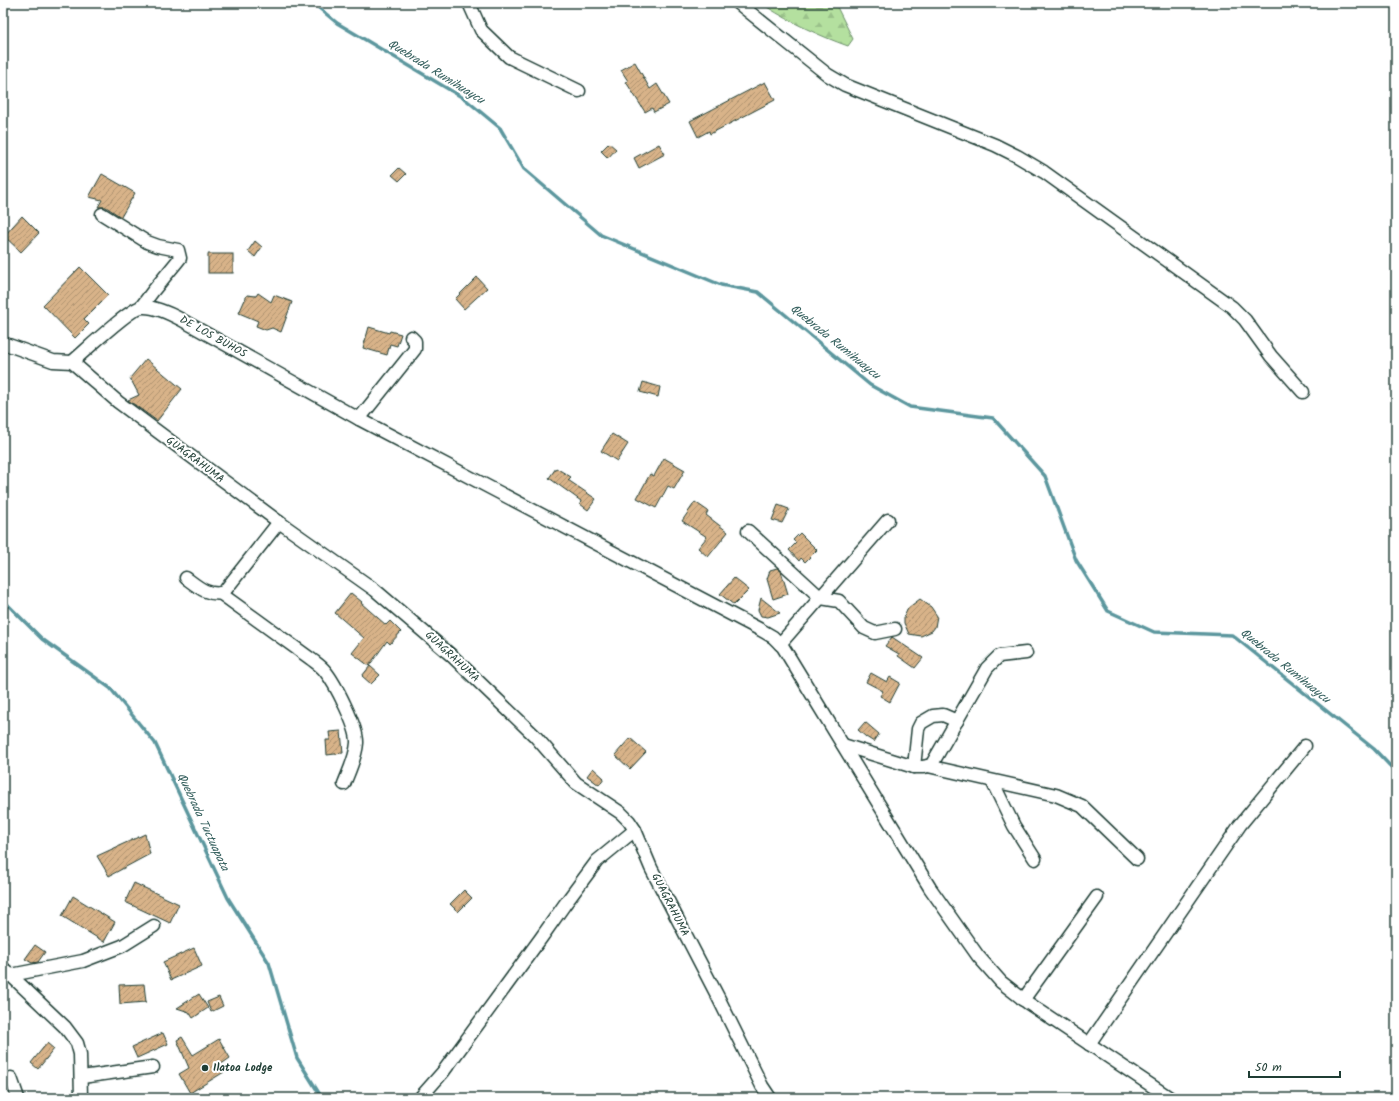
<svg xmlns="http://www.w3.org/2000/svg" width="1399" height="1101" font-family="Kalam,sans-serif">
  <defs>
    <pattern id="forest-firs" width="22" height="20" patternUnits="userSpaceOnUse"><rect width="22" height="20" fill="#b4e09f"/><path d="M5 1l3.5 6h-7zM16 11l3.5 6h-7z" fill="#9ac18a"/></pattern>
    <pattern id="building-hatch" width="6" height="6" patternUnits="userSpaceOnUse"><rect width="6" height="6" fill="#d8b389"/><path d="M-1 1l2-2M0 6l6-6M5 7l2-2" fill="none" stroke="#af9371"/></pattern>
  </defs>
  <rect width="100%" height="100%" fill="#fff"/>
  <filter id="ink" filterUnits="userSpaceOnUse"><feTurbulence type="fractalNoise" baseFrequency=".025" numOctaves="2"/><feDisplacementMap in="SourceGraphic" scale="8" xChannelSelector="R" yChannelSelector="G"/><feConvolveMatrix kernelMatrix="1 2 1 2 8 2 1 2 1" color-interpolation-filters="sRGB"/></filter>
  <g filter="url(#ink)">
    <path fill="url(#forest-firs)" stroke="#6a8e6a" d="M765,3H835L853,39L848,46C820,36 792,23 767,7Z"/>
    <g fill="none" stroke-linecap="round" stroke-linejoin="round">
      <g stroke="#5c979e" stroke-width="3.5">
        <polyline points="313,3 337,23 465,99 500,128 524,169 601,235 721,285 758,292 870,385 910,407 993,418 1045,476 1076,560 1108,611 1154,632 1232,635 1374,749 1396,772"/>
        <polyline points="3,600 42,639 110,688 155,743 228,898 269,963 297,1058 322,1098"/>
      </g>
    </g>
    <g fill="url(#building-hatch)" stroke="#1f3d34">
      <polygon points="635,62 650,89 657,84 669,104 654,112 652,108 645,112 626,82 628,81 621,70"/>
      <polygon points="765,82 775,100 710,134 709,131 698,137 690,121"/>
      <polygon points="609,143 616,149 608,158 601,151"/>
      <polygon points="659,144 665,154 639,168 634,158"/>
      <polygon points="399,168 406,174 399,181 392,175"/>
      <polygon points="102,174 135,193 121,217 106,207 98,207 102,200 89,197"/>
      <polygon points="22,216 39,233 21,252 4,236"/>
      <polygon points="255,241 262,247 255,257 248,251"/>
      <rect x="208" y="254" width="25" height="19"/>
      <polygon points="80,267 108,295 84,319 89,324 75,338 43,305"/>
      <polygon points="477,277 487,288 464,309 455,299"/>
      <polygon points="258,293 271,302 274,295 292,302 281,332 272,328 266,330 256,326 258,321 239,313 247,295 256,296"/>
      <polygon points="369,327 389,333 390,331 401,334 397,346 390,344 387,355 363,348"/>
      <polygon points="146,359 182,389 157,421 128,400 139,395 130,378"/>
      <polygon points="643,382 660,387 658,397 640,392"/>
      <polygon points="612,434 628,444 617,461 601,451"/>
      <polygon points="664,458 685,470 674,489 668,486 656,508 637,498 650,474 654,476"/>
      <polygon points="556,468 571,477 568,480 596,499 588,510 580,504 581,501 549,478"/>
      <polygon points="695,502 708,511 706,515 728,532 708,557 698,548 707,537 682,521"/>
      <polygon points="778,505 789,509 782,523 772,520"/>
      <polygon points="800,533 817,550 805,562 801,558 799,561 789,550 796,543 793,540"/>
      <polygon points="777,568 781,571 788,594 773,599 767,579 770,570"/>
      <polygon points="734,578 749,590 734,605 720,594"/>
      <polygon points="351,593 362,602 361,603 386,625 390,621 401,632 390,644 387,641 369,666 352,653 364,638 335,613"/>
      <polygon points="761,598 780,613 768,617 761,616 758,610"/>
      <polygon points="920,599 931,607 937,616 935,627 932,631 921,636 909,634 904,623 904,617 908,608"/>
      <polygon points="892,637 923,658 915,668 898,656 899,654 885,646"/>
      <polygon points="370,666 380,675 371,684 362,676"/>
      <polygon points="871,673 887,682 890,677 900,683 890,702 880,696 883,691 866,682"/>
      <polygon points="865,722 879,734 874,742 866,737 858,730"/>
      <polygon points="341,731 343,753 327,755 326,740 330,740 329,732"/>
      <polygon points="630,738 646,752 630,769 615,755"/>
      <polygon points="593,768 604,778 599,785 587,776"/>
      <polygon points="145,834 150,854 109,876 97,856"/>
      <polygon points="134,883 179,904 170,923 125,902"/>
      <polygon points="464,890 472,898 458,912 450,904"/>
      <polygon points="73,896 115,922 104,942 62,916"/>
      <polygon points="35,945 45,952 38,962 32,963 25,959"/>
      <polygon points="194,948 202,966 171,980 163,962"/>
      <polygon points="144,984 146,1002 120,1004 119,985"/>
      <polygon points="199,994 208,1008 193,1018 189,1012 177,1008"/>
      <polygon points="219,997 223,1006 211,1012 207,1002"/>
      <polygon points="163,1033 168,1044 137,1058 132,1047"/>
      <polygon points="182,1037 193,1055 219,1039 230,1058 220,1065 224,1072 190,1093 179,1074 189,1068 177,1040"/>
      <polygon points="47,1043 54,1049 38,1069 31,1063"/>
    </g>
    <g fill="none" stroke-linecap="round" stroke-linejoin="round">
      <defs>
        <g id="minor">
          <polyline points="469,3 481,30 509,57 579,91"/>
          <polyline points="738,3 828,75 845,85 995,145 1017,156 1044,172 1232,307 1245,320 1271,356 1303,392"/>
          <polyline points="102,214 147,242 158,246 178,250 180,258 176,263 153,291 141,307"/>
          <polyline points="3,343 53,361 72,362 118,402 279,522 375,590 452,656 535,736 576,783 621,813 629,821 635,830 651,868 719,999 762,1086 770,1098"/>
          <path d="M72,362C84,352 130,308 142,307C155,306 171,314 182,320L359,419L761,630L773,637L783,647L930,888L978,956L1001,982L1028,1003L1170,1098"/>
          <polyline points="359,419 415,349 415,341 411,337"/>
          <polyline points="748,531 821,598 839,601 864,628 875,633 895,629"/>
          <path d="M186,578C198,587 208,596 223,593L279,522"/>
          <path d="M220,593L311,659C316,663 321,666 325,671C335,683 358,728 357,743C356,757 349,771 344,784"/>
          <polyline points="780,644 888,520"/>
          <path d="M843,745L914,767C921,767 926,768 932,764L987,668L999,656L1026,653"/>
          <polyline points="928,766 1056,795 1082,806 1137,859"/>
          <polyline points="914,767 918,729 921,723 933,716 943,715 957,721"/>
          <polyline points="992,781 1014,826 1035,859"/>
          <polyline points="3,968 65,1027 77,1043 80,1054 81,1098"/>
          <polyline points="11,975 83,961 122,946 154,926"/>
          <polyline points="1023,1000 1097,897"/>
          <polyline points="1089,1044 1240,825 1305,746"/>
          <polyline points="82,1077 153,1067"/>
          <polyline points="11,1078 18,1098"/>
          <polyline points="420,1098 443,1072 541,938 565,904 597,861 635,830"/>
        </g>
      </defs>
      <use href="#minor" stroke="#1f3d34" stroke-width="15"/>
      <use href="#minor" stroke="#fff" stroke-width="12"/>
    </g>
  </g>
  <circle fill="#1f3d34" stroke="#fff" stroke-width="1.5" cx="205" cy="1068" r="4"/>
  <g text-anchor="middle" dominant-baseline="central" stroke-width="4" stroke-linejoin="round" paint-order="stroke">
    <g font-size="11" fill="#1f3d34" stroke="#fff">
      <text transform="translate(213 337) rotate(29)">DE LOS BUHOS</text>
      <text transform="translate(195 460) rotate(37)">GUAGRAHUMA</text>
      <text transform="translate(452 657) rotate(43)">GUAGRAHUMA</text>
      <text transform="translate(670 905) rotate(63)">GUAGRAHUMA</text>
    </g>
    <g font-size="11" font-weight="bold" fill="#1f3d34" stroke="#fff" text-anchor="start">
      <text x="213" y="1068">Ilatoa Lodge</text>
    </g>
    <g font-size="12" font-style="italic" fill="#386260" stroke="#fff">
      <text transform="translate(436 72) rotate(32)">Quebrada Rumihuaycu</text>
      <text transform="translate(835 342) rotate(39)">Quebrada Rumihuaycu</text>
      <text transform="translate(1285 666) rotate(39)">Quebrada Rumihuaycu</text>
      <text transform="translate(203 822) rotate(65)">Quebrada Tuctuapata</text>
    </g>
  </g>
  <rect width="1399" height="1101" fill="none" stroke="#fff" stroke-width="16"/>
  <rect x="8" y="8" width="1383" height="1085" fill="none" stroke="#1f3d34" stroke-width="1.5" filter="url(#ink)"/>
  <path d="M1249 1071v6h91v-6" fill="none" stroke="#1f3d34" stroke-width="2"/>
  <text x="1255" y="1071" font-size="12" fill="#1f3d34" stroke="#ffffff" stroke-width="3" paint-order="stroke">50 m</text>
</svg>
